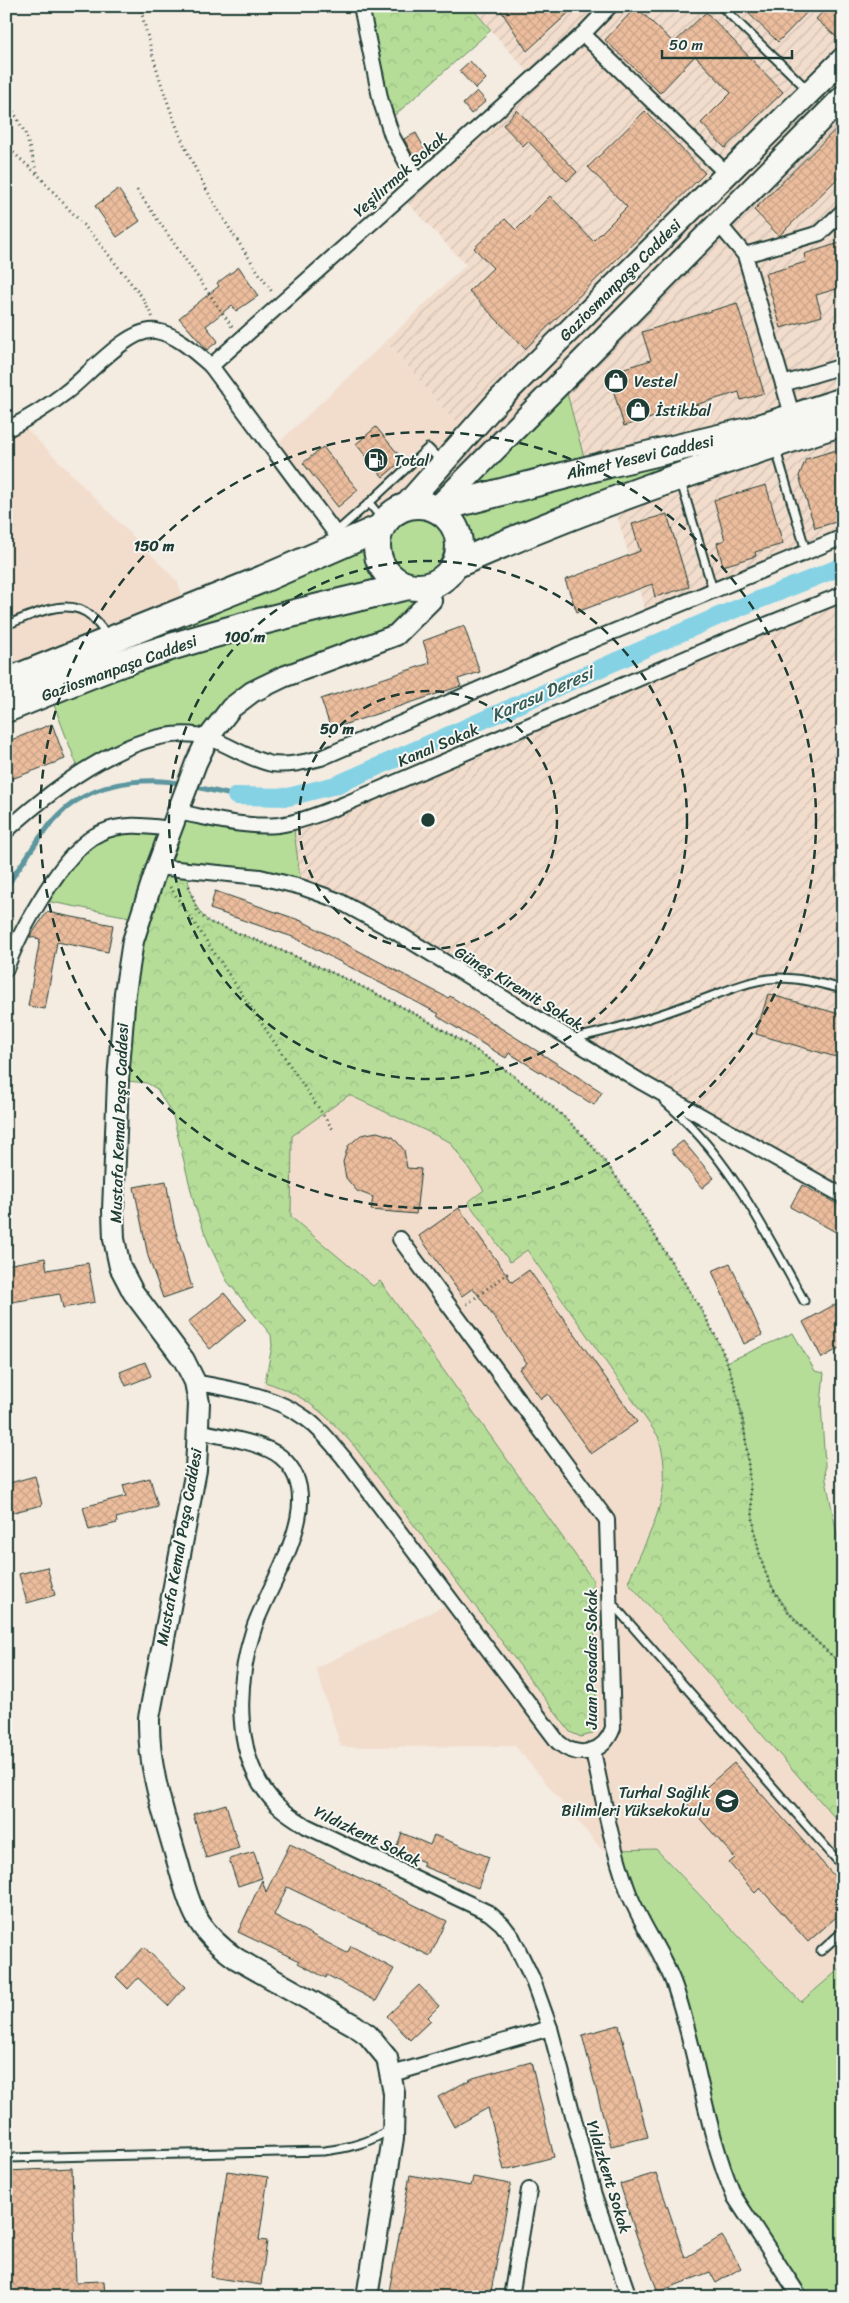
<svg xmlns="http://www.w3.org/2000/svg" width="849" height="2303" font-family="Sriracha,sans-serif">
  <defs>
    <pattern id="industrial-furrows" width="10" height="10" patternUnits="userSpaceOnUse" patternTransform="scale(1.25)"><rect width="10" height="10" fill="#f2ddcd"/><path d="M-1 1l2-2M0 10L10 0M9 11l2-2" fill="none" stroke="#cfbfb1"/></pattern>
    <pattern id="forest-crowns" width="20" height="18" patternUnits="userSpaceOnUse" patternTransform="scale(1.25)"><rect width="20" height="18" fill="#b5dd98"/><path d="M2 6a3 3 0 1 1 6 0M12 15a3 3 0 1 1 6 0" fill="none" stroke="#9bbf84"/></pattern>
    <pattern id="building-cross-hatch" width="8" height="8" patternUnits="userSpaceOnUse" patternTransform="scale(1.25)"><rect width="8" height="8" fill="#ecbd9d"/><path d="M0 0l8 8M0 8l8-8" fill="none" stroke="#caa388"/></pattern>
  </defs>
  <rect width="100%" height="100%" fill="#f4ebe1"/>
  <filter id="ink" filterUnits="userSpaceOnUse"><feTurbulence type="fractalNoise" baseFrequency=".02" numOctaves="2"/><feDisplacementMap in="SourceGraphic" scale="10" xChannelSelector="R" yChannelSelector="G"/><feConvolveMatrix kernelMatrix="1 2 1 2 8 2 1 2 1" color-interpolation-filters="sRGB"/></filter>
  <g filter="url(#ink)">
    <g fill="#f2ddcd">
      <polygon points="386,341 468,436 404,507 384,521 344,545 273,448"/>
      <polygon points="20,422 177,581 188,610 6,682 6,430"/>
      <polygon points="187,870 193,901 198,913 209,922 288,952 418,1016 504,1068 565,1118 600,1155 656,1237 717,1336 732,1376 744,1431 752,1517 758,1549 767,1578 810,1635 843,1666 843,1966 802,2002 657,1849 602,1850 515,1746 341,1747 316,1668 452,1602 326,1437 262,1397 272,1346 271,1335 227,1281 209,1244 195,1207 173,1116 157,1089 147,1083 118,1080"/>
    </g>
    <g fill="url(#industrial-furrows)">
      <polygon points="470,6 843,6 843,537 647,617 613,502 436,509 420,505 467,436 386,341 466,265 401,196 533,78"/>
      <polygon points="843,594 843,1196 394,931 301,887 293,822"/>
    </g>
    <g fill="#b5dd98" stroke="#6a8d66">
      <path d="M563,378L587,469L695,445L702,470L449,572L435,584L396,635L283,677L208,738H163L80,773L49,692L185,643L176,615L384,521C396,509 413,503 429,506Z"/>
      <polygon points="177,812 293,822 301,887 157,867 140,919 41,900 99,833 171,829"/>
      <path d="M793,1333L815,1371L824,1373L821,1404L826,1480L843,1563V1666C815,1640 786,1614 768,1579C746,1535 751,1480 745,1432C742,1409 735,1384 727,1362Z"/>
      <polygon points="656,1849 801,2002 843,1966 843,2297 800,2297 742,2209 681,2008 616,1850"/>
    </g>
    <g fill="url(#forest-crowns)" stroke="#6a8d66">
      <polygon points="361,6 470,6 491,30 387,122"/>
      <path d="M157,867L187,870C189,891 193,907 209,922C329,967 469,1030 564,1117C606,1155 637,1207 667,1255C691,1294 717,1331 731,1374C737,1392 741,1412 744,1430C754,1489 746,1551 781,1602C797,1626 822,1646 843,1666V1827L628,1582C649,1532 677,1492 658,1436L527,1250L510,1262L468,1202L484,1190L450,1142L349,1095L292,1136L291,1217L373,1286L380,1281L593,1580L597,1725L592,1734L581,1737L570,1732L355,1447C327,1415 306,1395 265,1382L272,1346L271,1335L227,1281L209,1244L195,1207L173,1116L157,1089L147,1083L118,1080L125,993Z"/>
    </g>
    <g fill="none" stroke-linecap="round" stroke-linejoin="round">
      <g stroke="#5c969e" stroke-width="5">
        <polyline points="192,786 236,796"/>
        <path d="M6,891C10,879 19,868 26,858C40,836 59,809 83,797C112,781 152,777 184,784"/>
      </g>
      <polyline stroke="#85d2e5" stroke-width="18" points="236,796 288,797 336,785 721,615 843,566"/>
    </g>
    <g fill="url(#building-cross-hatch)" stroke="#1f3d34">
      <polygon points="498,6 576,6 527,51"/>
      <polygon points="741,6 813,6 778,42"/>
      <polygon points="828,6 843,6 843,43 816,19"/>
      <polygon points="636,7 674,43 706,12 783,92 725,148 701,123 731,93 695,56 660,93 605,40"/>
      <polygon points="470,61 486,79 476,89 459,71"/>
      <polygon points="477,91 486,101 471,114 463,104"/>
      <polygon points="517,110 577,172 567,181 528,141 523,146 503,125"/>
      <polygon points="645,111 705,173 525,349 469,291 493,268 474,248 505,219 516,230 550,196 593,241 627,207 588,167"/>
      <polygon points="843,122 843,173 779,236 754,210"/>
      <polygon points="416,133 427,153 415,160 404,139"/>
      <polygon points="118,189 140,221 117,237 95,206"/>
      <polygon points="843,242 843,287 816,295 822,316 781,328 765,274 806,262 804,254"/>
      <polygon points="239,267 258,296 236,311 232,305 206,326 218,341 207,350 179,318 219,286 217,283"/>
      <polygon points="737,303 764,393 741,400 739,392 624,426 608,373 651,360 642,332"/>
      <polygon points="376,427 403,460 383,477 356,444"/>
      <polygon points="323,447 358,490 338,507 303,463"/>
      <polygon points="843,448 843,520 815,528 799,476 806,459"/>
      <polygon points="766,485 783,544 755,552 756,556 723,566 717,543 725,540 714,500"/>
      <polygon points="667,514 689,587 655,597 652,584 577,612 565,580 640,551 632,524"/>
      <polygon points="464,626 480,672 458,679 461,686 331,729 321,699 430,663 423,641"/>
      <polygon points="52,724 65,759 6,781 6,742"/>
      <polygon points="215,891 302,921 448,998 450,996 602,1092 594,1105 509,1053 506,1058 437,1016 439,1014 293,937 210,909"/>
      <polygon points="47,912 113,925 108,952 57,942 45,1009 28,1006 40,939 30,937"/>
      <polygon points="768,994 843,1015 843,1059 756,1034"/>
      <polygon points="377,1132 393,1137 404,1150 407,1168 421,1169 416,1214 371,1210 373,1197 357,1191 346,1178 343,1162 348,1146 361,1135"/>
      <polygon points="683,1141 714,1178 702,1188 671,1150"/>
      <polygon points="166,1181 174,1225 192,1288 163,1298 148,1256 134,1187"/>
      <polygon points="802,1185 843,1207 843,1236 790,1207"/>
      <polygon points="459,1208 512,1282 529,1270 637,1422 591,1454 548,1394 541,1399 519,1369 527,1363 473,1288 462,1296 419,1236"/>
      <polygon points="45,1258 47,1270 88,1263 95,1302 63,1308 60,1294 6,1303 6,1265"/>
      <polygon points="730,1263 762,1335 744,1344 712,1271"/>
      <polygon points="224,1293 246,1319 210,1349 188,1322"/>
      <polygon points="843,1300 843,1346 822,1358 803,1322"/>
      <polygon points="145,1362 151,1376 126,1386 120,1372"/>
      <polygon points="35,1476 42,1505 6,1514 6,1484"/>
      <polygon points="150,1478 158,1507 116,1518 117,1523 89,1530 83,1507 126,1496 123,1485"/>
      <polygon points="47,1567 55,1595 27,1603 19,1574"/>
      <polygon points="734,1763 843,1886 843,1911 808,1942 760,1888 755,1893 729,1863 735,1858 687,1804"/>
      <polygon points="226,1804 239,1848 206,1858 193,1814"/>
      <polygon points="402,1833 430,1845 434,1835 489,1857 478,1888 422,1866 424,1862 395,1851"/>
      <polygon points="290,1844 447,1921 430,1956 287,1887 274,1915 347,1953 351,1946 394,1969 376,2001 327,1975 326,1978 298,1963 299,1961 238,1932 262,1880 266,1892"/>
      <polygon points="254,1852 262,1878 238,1886 229,1859"/>
      <polygon points="144,1947 185,1987 168,2006 138,1978 128,1989 116,1977"/>
      <polygon points="419,1985 439,2006 428,2017 431,2020 410,2040 387,2016"/>
      <polygon points="619,2025 648,2137 611,2146 582,2035"/>
      <polygon points="531,2062 554,2157 504,2170 488,2108 454,2127 438,2097 473,2078"/>
      <polygon points="72,2168 76,2282 104,2281 105,2297 6,2297 6,2171"/>
      <polygon points="227,2171 268,2177 259,2240 267,2241 261,2285 211,2277"/>
      <polygon points="656,2173 685,2258 722,2236 741,2268 716,2283 710,2272 658,2292 637,2237 620,2184"/>
      <polygon points="410,2175 471,2186 473,2177 511,2184 490,2297 388,2297"/>
    </g>
    <g fill="none" stroke-linecap="round" stroke-linejoin="round">
      <defs>
        <g id="lane">
          <polyline points="721,6 807,89"/>
          <polyline points="776,450 806,551"/>
          <polyline points="681,482 713,590"/>
          <polyline points="384,521 369,503 428,448 441,461"/>
          <polyline points="335,533 369,503"/>
          <path d="M6,625C30,616 68,595 91,616C97,622 103,630 108,636"/>
          <path d="M574,1038C616,1030 658,1016 698,1001C725,992 750,979 779,978C801,978 822,984 843,989"/>
          <path d="M664,1101C728,1155 764,1229 804,1301"/>
          <polyline points="611,1602 843,1867"/>
          <polyline points="821,1951 843,1931"/>
          <path d="M6,2158L324,2151C348,2148 369,2143 389,2130"/>
        </g>
        <g id="street">
          <polyline points="361,6 381,102 392,136 417,182"/>
          <polyline points="583,34 727,174"/>
          <polyline points="718,223 745,255 793,418"/>
          <polyline points="745,255 820,233 843,211"/>
          <polyline points="783,384 843,366"/>
          <path d="M6,430C27,419 47,407 65,393C87,377 128,327 156,331C178,335 195,352 211,366"/>
          <polyline points="344,545 211,366 583,34 610,6"/>
          <path d="M177,812C210,818 244,828 278,825C301,822 324,812 345,804L731,639L843,594"/>
          <path d="M6,831C51,790 143,717 209,738C230,745 250,760 272,764C289,766 305,762 321,758L569,650L843,537"/>
          <polyline points="157,867 260,877 301,887 337,900 394,931 643,1083 843,1196"/>
          <path d="M6,969C19,933 64,849 100,833C123,822 147,826 171,829"/>
          <path d="M195,1382C233,1390 273,1395 305,1418C320,1428 332,1444 343,1457L558,1742C578,1760 604,1753 613,1728L607,1520L400,1239"/>
          <path d="M199,1431C222,1437 263,1442 281,1457C331,1499 269,1582 254,1628C236,1683 232,1759 276,1804C285,1813 296,1819 306,1826L489,1913L502,1924L512,1937L532,1978L550,2028L594,2195L629,2297"/>
          <path d="M593,1751C603,1797 611,1844 627,1888C639,1923 663,1952 675,1987C698,2055 705,2129 734,2196L800,2297"/>
          <polyline points="392,2074 550,2028"/>
          <polyline points="511,2297 529,2190"/>
        </g>
        <path id="secondary" d="M367,2297L393,2138L394,2093L387,2058L368,2035L354,2025L237,1959C221,1948 207,1936 197,1918C186,1898 182,1875 175,1853C162,1808 148,1766 149,1718L196,1470L199,1403L195,1382L184,1360L133,1292L120,1267L114,1239L113,1211L118,1080L125,993L133,941L157,867L196,763L208,738L231,708L252,692L283,677L396,635L431,600L426,587"/>
        <g id="primary">
          <polyline points="404,507 497,402 843,59"/>
          <polyline points="436,509 843,97"/>
        </g>
        <g id="highway">
          <circle cx="418" cy="546" r="41"/>
          <polyline points="436,509 613,463 753,430 843,401"/>
          <path d="M455,565C580,509 712,464 843,422"/>
          <polyline points="6,682 263,579 380,528"/>
          <path d="M6,709C44,694 81,678 119,664C213,631 311,609 408,586"/>
        </g>
      </defs>
      <use href="#lane" stroke="#1f3d34" stroke-width="11"/>
      <use href="#street" stroke="#1f3d34" stroke-width="18"/>
      <use href="#secondary" stroke="#1f3d34" stroke-width="24"/>
      <use href="#primary" stroke="#1f3d34" stroke-width="26"/>
      <use href="#highway" stroke="#1f3d34" stroke-width="30"/>
      <g stroke="#1f3d34" stroke-width="3" stroke-dasharray="1 4" stroke-linecap="butt">
        <path d="M140,6C150,48 162,90 178,130C201,188 237,241 272,292"/>
        <polyline points="6,98 25,133 38,175"/>
        <polyline points="6,146 39,176 96,239 142,297 153,318"/>
        <polyline points="137,190 233,328"/>
        <path d="M189,886L198,913L209,922C329,967 469,1030 564,1117C606,1155 637,1207 667,1255C691,1294 717,1330 731,1374C737,1392 741,1412 744,1430C754,1489 746,1551 781,1602C797,1626 822,1646 843,1666"/>
        <polyline points="170,887 334,1131"/>
        <polyline points="467,1304 508,1273"/>
      </g>
      <use href="#lane" stroke="#f6f6f2" stroke-width="7"/>
      <use href="#street" stroke="#f6f6f2" stroke-width="14"/>
      <use href="#secondary" stroke="#f6f6f2" stroke-width="20"/>
      <use href="#primary" stroke="#f6f6f2" stroke-width="22"/>
      <use href="#highway" stroke="#f6f6f2" stroke-width="26"/>
    </g>
  </g>
  <g fill="none" stroke="#1f3d34" stroke-width="2.5" stroke-dasharray="9 6">
    <circle cx="428" cy="820" r="129"/>
    <circle cx="428" cy="820" r="259"/>
    <circle cx="428" cy="820" r="388"/>
  </g>
  <defs>
    <symbol id="shop-disc" viewBox="-11 -11 22 22"><circle r="9.5" fill="#1f3d34" stroke="#f6f6f2"/><path d="M-5-2.5h2.3a2.7 3.5 0 0 1 5.4 0H5L5.5 6h-11ZM-1.5-2.5h3a1.5 2.3 0 0 0-3 0Z" fill="#fff"/></symbol>
    <symbol id="fuel-disc" viewBox="-11 -11 22 22"><circle r="9.5" fill="#1f3d34" stroke="#f6f6f2"/><path d="M-5.5-6h7V0h2V4h1.3V-2.5L3-4.5l.8-.8L6-3V5H2.5V1h-1V6h-7ZM-4.2-4.7v3.2H.2V-4.7Z" fill="#fff"/></symbol>
    <symbol id="university-disc" viewBox="-11 -11 22 22"><circle r="9.5" fill="#1f3d34" stroke="#f6f6f2"/><path d="M0-5L7-2L0 1L-7-2ZM-4 1L0 2.5L4 1V4Q0 6-4 4Z" fill="#fff"/></symbol>
  </defs>
  <g fill-rule="evenodd">
    <use href="#shop-disc" x="602" y="367" width="28" height="28"/>
    <use href="#shop-disc" x="624" y="396" width="28" height="28"/>
    <use href="#fuel-disc" x="362" y="446" width="28" height="28"/>
    <use href="#university-disc" x="713" y="1787" width="28" height="28"/>
  </g>
  <g text-anchor="middle" dominant-baseline="central" stroke-width="4" stroke-linejoin="round" paint-order="stroke">
    <g font-size="16" fill="#1f3d34" stroke="#f6f6f2">
      <text transform="translate(400 174) rotate(-42)">Yeşilırmak Sokak</text>
      <text transform="translate(620 280) rotate(-45)">Gaziosmanpaşa Caddesi</text>
      <text transform="translate(640 457) rotate(-13)">Ahmet Yesevi Caddesi</text>
      <text transform="translate(119 668) rotate(-20)">Gaziosmanpaşa Caddesi</text>
      <text transform="translate(438 745) rotate(-23)">Kanal Sokak</text>
      <text transform="translate(519 988) rotate(31)">Güneş Kiremit Sokak</text>
      <text transform="translate(119 1123) rotate(-88)">Mustafa Kemal Paşa Caddesi</text>
      <text transform="translate(179 1547) rotate(-80)">Mustafa Kemal Paşa Caddesi</text>
      <text transform="translate(591 1659) rotate(-90)">Juan Posadas Sokak</text>
      <text transform="translate(368 1836) rotate(26)">Yıldızkent Sokak</text>
      <text transform="translate(609 2177) rotate(73)">Yıldızkent Sokak</text>
    </g>
    <g font-size="16" fill="#1f3d34" stroke="#f6f6f2" text-anchor="start">
      <text x="634" y="381">Vestel</text>
      <text x="656" y="410">İstikbal</text>
      <text x="394" y="460">Total</text>
      <text x="710" y="1792" text-anchor="end">Turhal Sağlık<tspan x="710" dy="18">Bilimleri Yüksekokulu</tspan></text>
    </g>
    <g font-size="18" font-style="italic" fill="#335b57" stroke="#f6f6f2">
      <text transform="translate(542 694) rotate(-24)">Karasu Deresi</text>
    </g>
  </g>
  <circle cx="428" cy="820" r="8" fill="#1f3d34" stroke="#f6f6f2" stroke-width="2.5"/>
  <g font-size="15" text-anchor="middle" font-weight="bold" fill="#1f3d34" stroke="#f6f6f2" stroke-width="4" stroke-linejoin="round" paint-order="stroke">
    <text x="154" y="551">150 m</text>
    <text x="245" y="642">100 m</text>
    <text x="337" y="734">50 m</text>
  </g>
  <rect width="849" height="2303" fill="none" stroke="#f6f6f2" stroke-width="25"/>
  <rect x="12" y="12" width="824" height="2278" fill="none" stroke="#1f3d34" stroke-width="2" filter="url(#ink)"/>
  <path d="M662 50v8h130v-8" fill="none" stroke="#1f3d34" stroke-width="2.5"/>
  <text x="669" y="50" font-size="15" fill="#1f3d34" stroke="#f6f6f2" stroke-width="4" paint-order="stroke">50 m</text>
</svg>
